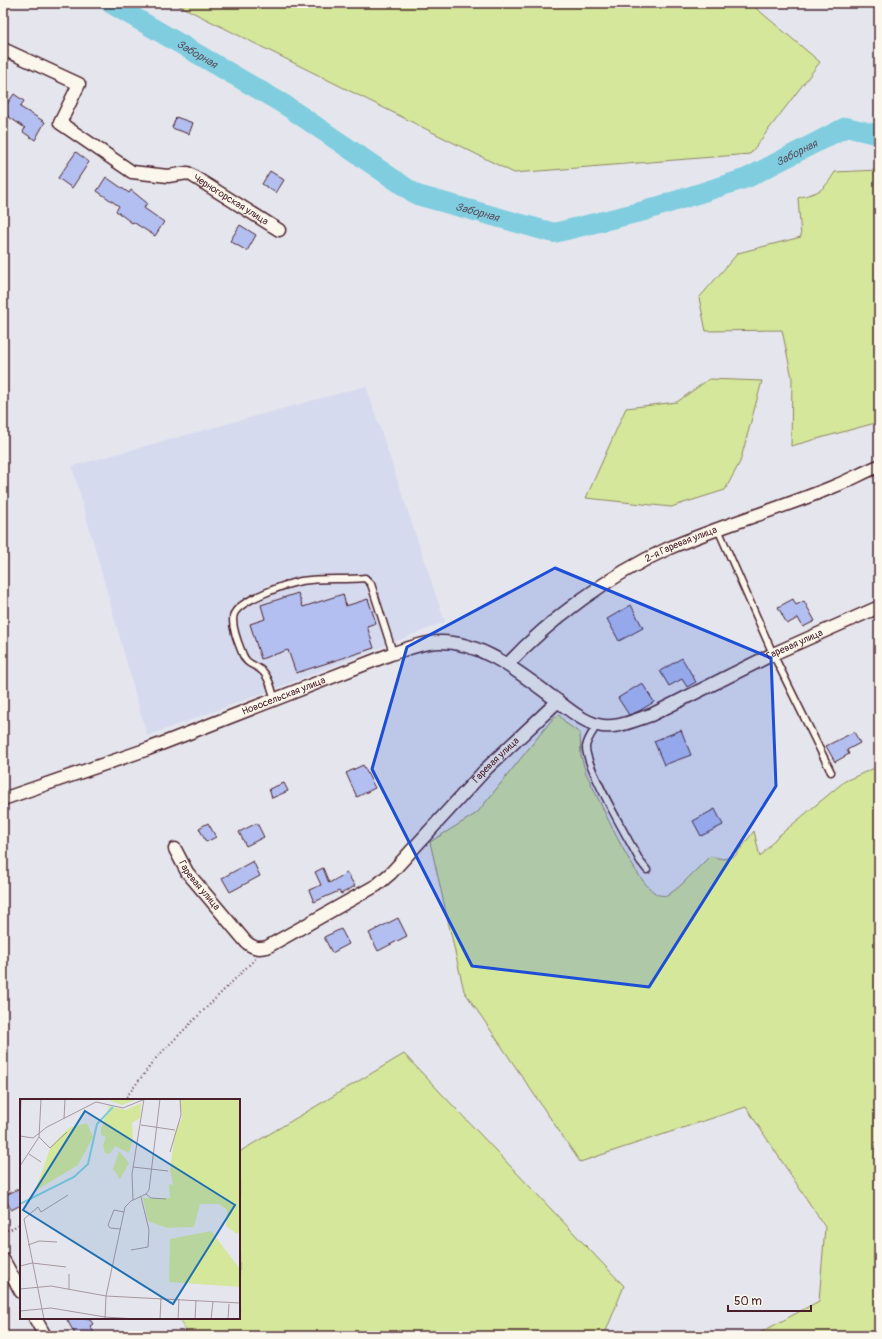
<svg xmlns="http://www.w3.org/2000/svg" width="882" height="1339" font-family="Pangolin,sans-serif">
  <rect width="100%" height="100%" fill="#e5e6ed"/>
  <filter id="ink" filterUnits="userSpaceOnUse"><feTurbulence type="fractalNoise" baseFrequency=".025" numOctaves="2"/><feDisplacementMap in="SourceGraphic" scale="8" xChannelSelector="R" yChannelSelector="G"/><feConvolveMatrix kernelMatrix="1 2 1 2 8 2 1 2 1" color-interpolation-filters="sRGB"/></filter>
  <g filter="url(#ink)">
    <polygon fill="#d6daee" points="366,386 445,622 272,690 147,736 72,466"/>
    <g fill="#d4e79b" stroke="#8f8363">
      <polygon points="174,3 750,3 820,62 750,154 514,173"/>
      <path d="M879,170V422L791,446L792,378L782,330L706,331L699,298L738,253L801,237L798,198C820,191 822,193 835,172Z"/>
      <polygon points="709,379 762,381 740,462 725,490 671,507 586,498 626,408 677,402"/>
      <path d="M559,715L567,724L580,733L581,756L586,773C600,801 632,877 655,893C658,896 663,895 667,896L680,886L710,856L723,859L735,856L754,831L760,857L776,838L845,781L879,766V1336H754L819,1301L825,1227L746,1107L580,1162L464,991L430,842L477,813L554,717Z"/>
      <polygon points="404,1054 624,1286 604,1336 188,1336 179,1318 239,1318 239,1152"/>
    </g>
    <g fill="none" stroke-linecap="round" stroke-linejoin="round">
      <path stroke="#80cddf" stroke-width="20" id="s1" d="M110,3L285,105L417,195L554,233L644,211L747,178L846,127L879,135"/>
    </g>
    <g fill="#b2bff0" stroke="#4a1f2b">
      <polygon points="14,94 24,101 20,107 45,122 35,140 23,132 25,128 3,113 3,110"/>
      <polygon points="176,117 193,123 189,134 172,128"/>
      <polygon points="76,152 89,162 72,188 58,178"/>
      <polygon points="270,171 284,180 276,193 262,184"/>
      <polygon points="106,177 129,193 131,190 147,203 144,208 164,222 155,236 133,222 132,223 116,211 119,206 97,191"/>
      <polygon points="240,225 256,235 247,251 230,241"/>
      <polygon points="298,593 303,607 343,594 346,606 368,599 376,623 367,626 374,648 296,673 288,650 261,659 250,624 265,619 261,605"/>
      <polygon points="793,599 796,605 804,601 815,621 803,627 798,618 787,624 778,607"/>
      <polygon points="631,605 643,628 619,641 607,619"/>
      <polygon points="682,658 696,682 687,687 682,679 669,686 660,671"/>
      <polygon points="642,683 654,702 639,711 629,715 618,698"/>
      <polygon points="681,730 691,755 664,765 654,741"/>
      <polygon points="854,732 860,743 847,750 849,754 835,762 826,746"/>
      <polygon points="363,765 375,788 357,797 346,773"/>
      <polygon points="284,783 288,791 272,798 269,789"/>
      <polygon points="715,809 723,825 701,836 693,821"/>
      <polygon points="208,823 216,837 206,842 199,828"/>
      <polygon points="257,823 264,837 246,846 239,832"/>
      <polygon points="253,861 260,876 230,892 222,878"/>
      <polygon points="323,868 329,883 347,873 355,886 341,894 339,891 314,902 309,890 321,885 315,872"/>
      <polygon points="398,918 407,936 378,951 369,933"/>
      <polygon points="341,929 349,944 332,953 324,937"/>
      <polygon points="18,1189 21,1196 21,1205 11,1210 4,1196"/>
      <polygon points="66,1318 89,1318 93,1324 90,1326 96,1336 76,1336"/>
    </g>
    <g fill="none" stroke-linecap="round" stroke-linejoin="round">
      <defs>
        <g id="service">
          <polyline points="718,529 773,654 831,772"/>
          <path d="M275,700C272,691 269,675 261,670C254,664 247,665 243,655C239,645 230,625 234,614C240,600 286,584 301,581C322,578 344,580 365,578L371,584L393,653"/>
          <path d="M597,725C593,732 587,739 586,747C585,766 629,840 640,861L647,870"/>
        </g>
        <g id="minor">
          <path id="s2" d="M3,49L79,84L60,123L132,172L168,176L188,173L279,230"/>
          <path id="s3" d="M508,664C550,619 610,575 667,549C722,525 780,509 835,486C850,480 864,472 879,466"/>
          <path id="s4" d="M3,799L148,749L391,654C403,650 416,645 429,643C474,636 518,671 551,696C565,706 581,721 598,725C614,730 635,720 651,715L773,654L879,607"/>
          <path id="s5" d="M175,849L187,872L246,942C253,948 258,949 267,947L377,885L391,873L487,768L558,701"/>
          <polyline points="3,1259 21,1292"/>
          <polyline points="35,1318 45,1336"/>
        </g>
      </defs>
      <use href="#service" stroke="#4a1f2b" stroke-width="9"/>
      <use href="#minor" stroke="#4a1f2b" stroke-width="15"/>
      <g stroke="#4a1f2b" stroke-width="2" stroke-dasharray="1 3" stroke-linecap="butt">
        <polyline points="124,1100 157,1057 255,959"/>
        <polyline points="3,1231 11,1229 21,1223"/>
      </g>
      <use href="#service" stroke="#fbf7ec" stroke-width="6"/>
      <use href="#minor" stroke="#fbf7ec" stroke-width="12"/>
    </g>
  </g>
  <path fill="#1d4ed8" fill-opacity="0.2" stroke="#1d4ed8" stroke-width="3" stroke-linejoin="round" d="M555,568L771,658L776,786L649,987L472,966L372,769L407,647Z"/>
  <g text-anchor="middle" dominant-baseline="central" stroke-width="3" stroke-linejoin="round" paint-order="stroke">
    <g font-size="10" fill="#4a1f2b" stroke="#fbf7ec">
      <text stroke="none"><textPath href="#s2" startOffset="321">Черногорская улица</textPath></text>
      <text stroke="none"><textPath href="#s3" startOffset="212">2-я Гаревая улица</textPath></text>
      <text stroke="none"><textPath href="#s4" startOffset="861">Гаревая улица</textPath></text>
      <text stroke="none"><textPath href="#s4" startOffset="299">Новосельская улица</textPath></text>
      <text stroke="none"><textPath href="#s5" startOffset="439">Гаревая улица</textPath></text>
      <text stroke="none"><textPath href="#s5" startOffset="44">Гаревая улица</textPath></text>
    </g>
    <g font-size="11" font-style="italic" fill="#5a5361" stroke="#fbf7ec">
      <text stroke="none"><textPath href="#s1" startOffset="101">Заборная</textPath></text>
      <text stroke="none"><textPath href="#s1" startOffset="761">Заборная</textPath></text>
      <text stroke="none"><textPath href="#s1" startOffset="425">Заборная</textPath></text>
    </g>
  </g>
  <g transform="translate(20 1099)">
    <rect width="220" height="220" fill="#e5e6ed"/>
    <path d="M86,0H118L102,6ZM160,0H220V132L217,135L206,127L207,111L199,105H180L174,128L147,129L128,122L123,99H150L149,85L153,86L150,71L155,33L162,19ZM121,4L120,19L112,24L113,40L109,54L95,47L90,55L85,54L83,46L86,38L81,36V30L89,7L106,11ZM67,24L73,38L58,66L15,92L31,47L49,29ZM99,52L109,64L100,80L93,70ZM191,132L220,170V188L149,183L150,140Z" fill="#d4e79b"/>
    <path fill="none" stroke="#80cddf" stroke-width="2" d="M0,105L54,78L68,65L77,25L93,8"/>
    <path fill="none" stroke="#a7969f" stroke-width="1" d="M44,20L45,0M121,26L155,31M0,33L1,0M0,37L13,39L27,28L76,3L103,9L125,0M19,38L30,49L47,33M150,53L161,16L160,0M9,55L21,63M0,67L19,38L21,0M113,68L148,72M126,95L131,99L146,100M113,101L112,75L124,0M101,130L90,129L88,126L94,111L104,113M8,146L19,142L37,143M111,151L128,148L129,131L121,98M0,167L12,164L46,168M49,175V190M0,190L31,187L86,197L220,204M0,212L31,209L85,218L117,220M24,220L4,120L18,108L21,113L48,96M85,220L86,197L105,108L111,102L126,95L129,91L140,0M140,220L141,199M158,220L159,200M175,220L176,201M191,220L193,203M208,220L209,205"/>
    <path fill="#1f6fb2" fill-opacity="0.15" stroke="#1f6fb2" stroke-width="2" d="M65,12L215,106L153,205L3,111Z"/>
    <rect width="220" height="220" fill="none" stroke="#4a1f2b" stroke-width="2"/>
  </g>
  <rect width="882" height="1339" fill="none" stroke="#fbf7ec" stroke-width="16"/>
  <rect x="8" y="8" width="866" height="1323" fill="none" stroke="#4a1f2b" stroke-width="1.5" filter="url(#ink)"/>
  <path d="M728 1305v6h83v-6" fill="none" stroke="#4a1f2b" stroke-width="2"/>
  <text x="734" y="1305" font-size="12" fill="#4a1f2b" stroke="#fbf7ec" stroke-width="3" paint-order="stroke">50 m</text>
</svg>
